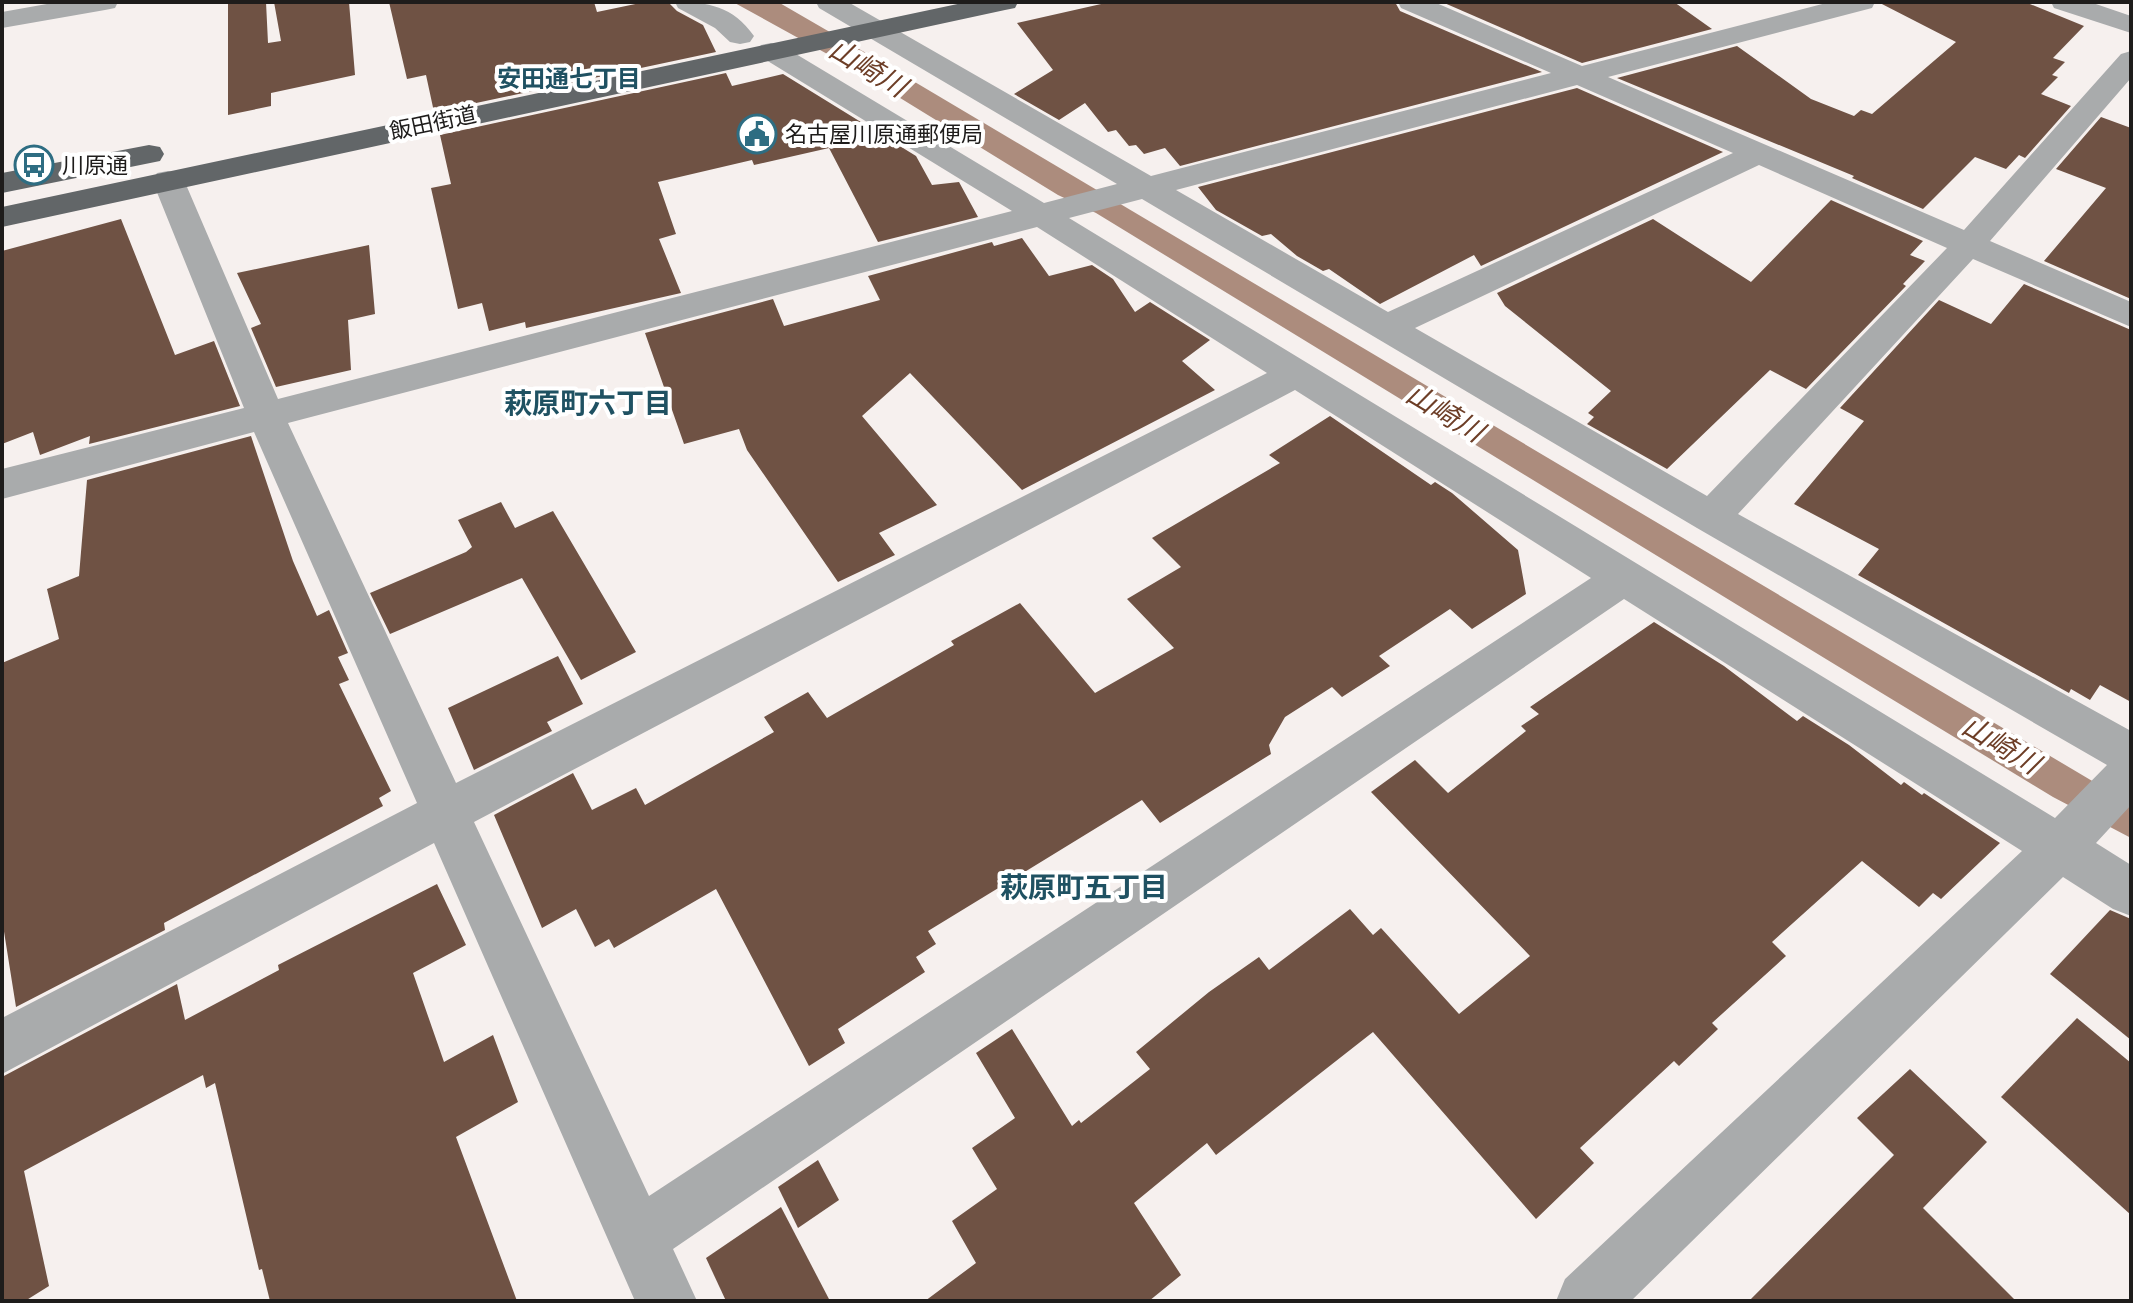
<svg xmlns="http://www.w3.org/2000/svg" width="2133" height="1303" font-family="'Roboto Condensed','Noto Sans JP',sans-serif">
  <rect width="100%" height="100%" fill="#f6f0ee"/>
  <polygon fill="#ac8c7d" points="733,2 778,2 866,53 2131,804 2131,838 2053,797 1880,692 1096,213 1058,195 840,61"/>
  <g fill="#6f5244">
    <polygon points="228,2 266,2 268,43 281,41 274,2 349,2 355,75 271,93 271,106 228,115"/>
    <polygon points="389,2 594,2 597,12 645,2 668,2 677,11 703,25 716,52 434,112 426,75 407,79"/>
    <polygon points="1110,2 1395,2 1400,11 1542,72 1180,166 1165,148 1144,154 1136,145 1129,146 1116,130 1108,132 1085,103 1059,120 1014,94 1053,70 1017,23"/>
    <polygon points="1442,2 1674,2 1712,29 1582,63"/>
    <polygon points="1878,2 2025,2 2084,26 2053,58 2065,62 2052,75 2058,77 2041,94 2071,106 2025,158 2019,155 2006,169 1975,157 1923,209 1852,178 1854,176 1617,78 1737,46 1811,99 1854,116 1861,110 1872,114 1956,42"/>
    <polygon points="726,73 732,86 783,74 916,156 932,185 959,182 978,217 878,242 829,148 754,165 752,160 658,182 676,234 659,239 681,293 526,328 525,322 489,331 482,303 458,309 431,188 451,184 440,135"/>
    <polygon points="1577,88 1723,152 1481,266 1474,255 1380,304 1329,269 1323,271 1297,256 1271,234 1262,236 1216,210 1198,187"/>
    <polygon points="2101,117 2131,128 2131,299 2044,261 2106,188 2056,169"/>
    <polygon points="1831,200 1923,241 1910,255 1925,261 1903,284 1906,286 1806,389 1770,370 1667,469 1587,424 1594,417 1588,413 1611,391 1505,306 1497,293 1653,219 1751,282"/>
    <polygon points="121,219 175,355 214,341 240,406 89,444 90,436 40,455 33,432 2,444 2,251"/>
    <polygon points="1022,238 1049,276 1092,265 1113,279 1135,312 1150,302 1210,340 1182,361 1215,390 1022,490 910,373 862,416 937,505 879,533 895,555 838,582 747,450 739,429 684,444 645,333 773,299 784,326 880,300 868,276 992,242 994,246"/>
    <polygon points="369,245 375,314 348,320 351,370 276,387 251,328 261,324 237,273"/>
    <polygon points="2024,284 2131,330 2131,702 2100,685 2090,700 2071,689 2069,693 1858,575 1879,549 1794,504 1864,421 1840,408 1939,300 1991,324"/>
    <polygon points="1330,416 1431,485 1435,482 1452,493 1518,550 1526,594 1472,629 1450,609 1379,656 1390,666 1342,697 1332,687 1285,717 1269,745 1271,754 1160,823 1142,800 928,931 936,944 916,957 925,972 838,1029 845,1043 809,1066 716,889 614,948 609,939 595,947 576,909 542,928 494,815 573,773 592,810 636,788 645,805 774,732 764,717 808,692 827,718 954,645 951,641 1020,603 1095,693 1174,648 1127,599 1181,567 1152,538 1280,463 1269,455"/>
    <polygon points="251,436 293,561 317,616 329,610 348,653 338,657 349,680 339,684 391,791 379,798 383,806 164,923 165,930 16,1007 2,919 2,663 59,639 47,589 79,576 87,480"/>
    <polygon points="501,502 515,528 553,511 636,652 581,680 522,578 390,634 370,593 466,552 472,547 458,520"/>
    <polygon points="1654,622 1724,666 1797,721 1803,716 1849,745 1901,785 1904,782 1922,795 1924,793 2000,843 1941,899 1933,893 1919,907 1862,861 1772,942 1786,956 1712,1023 1718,1029 1679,1066 1674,1061 1580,1148 1594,1163 1536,1219 1373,1032 1216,1155 1207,1143 1134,1203 1181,1275 1149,1301 925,1301 976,1263 952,1221 997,1189 972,1148 1015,1118 976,1053 1012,1029 1072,1126 1079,1120 1081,1123 1150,1069 1136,1052 1209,992 1259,957 1269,970 1350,909 1373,935 1381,928 1459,1014 1530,956 1371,792 1415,760 1448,793 1526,731 1521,726 1539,714 1530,707"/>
    <polygon points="558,656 583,704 547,722 552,731 474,770 448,708"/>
    <polygon points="437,884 466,945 413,973 444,1062 493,1035 518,1102 456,1137 517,1301 270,1301 262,1269 259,1270 215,1083 206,1088 203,1075 24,1171 49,1286 25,1301 2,1301 2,1077 177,984 185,1020 279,970 278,965"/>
    <polygon points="2110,910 2131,919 2131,1040 2050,974"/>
    <polygon points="2077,1018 2131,1063 2131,1215 2001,1097"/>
    <polygon points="1910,1069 1987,1142 1923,1208 2016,1301 1749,1301 1894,1155 1857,1118"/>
    <polygon points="818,1160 839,1200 798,1228 778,1187"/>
    <polygon points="781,1207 830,1301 726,1301 706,1258"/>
  </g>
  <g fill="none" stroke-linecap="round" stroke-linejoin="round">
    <g fill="#a9abac" fill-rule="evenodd">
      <polygon points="58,2 118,2 115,8 105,10 2,28 2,12"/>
      <path d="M675,2C708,2 733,6 754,36L750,42L740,44L730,42L715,28L678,8Z"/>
      <path d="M816,2H848L1151,176L1551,73L1401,8L1398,2H1434L1582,66L1830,2H1875L1872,8L1608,77L1964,230L2121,54L2131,51V78L1990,241L2131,302V327L1973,259L1738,514L2131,731V805L2096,843L2131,865V916L2113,909L2063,877L1631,1301H1556L1565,1279L2022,851L1624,599L673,1249L697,1301H635L434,843L2,1074V1018L417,803L254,432L2,499V469L244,408L152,180L157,173L168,171L179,173L184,180L278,399L1012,211L761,57L757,51L761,45L771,43L781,45L1044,203L1117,184L819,8ZM1577,85L1733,153L1388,312L1176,190ZM1759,165L1947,248L1707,496L1415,328ZM1142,199L1697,528L2107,765L2055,818L1069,218ZM1037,227L1267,373L456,783L288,423ZM1295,390L1591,578L649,1196L474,822Z"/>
    </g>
    <polygon fill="#a9abac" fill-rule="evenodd" points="2051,2 2090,2 2131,16 2131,33 2054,8"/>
    <g fill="#626668" fill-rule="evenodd">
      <polygon points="967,2 1018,2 1015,8 1005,10 2,227 2,207"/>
      <polygon points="149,145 160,147 164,154 160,161 2,193 2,173"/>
    </g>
  </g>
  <defs>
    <symbol id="civic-ring" viewBox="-11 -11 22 22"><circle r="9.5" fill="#fff" stroke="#2e6d82" stroke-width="1.5"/><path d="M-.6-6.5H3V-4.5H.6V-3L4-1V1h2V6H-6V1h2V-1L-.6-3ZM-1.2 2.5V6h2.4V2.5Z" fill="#2e6d82"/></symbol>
    <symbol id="bus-ring" viewBox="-11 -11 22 22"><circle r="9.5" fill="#fff" stroke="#2e6d82" stroke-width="1.5"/><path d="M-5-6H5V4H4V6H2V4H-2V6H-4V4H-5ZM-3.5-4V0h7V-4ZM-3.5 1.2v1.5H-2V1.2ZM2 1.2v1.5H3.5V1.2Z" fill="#2e6d82"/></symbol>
  </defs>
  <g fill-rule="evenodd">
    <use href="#civic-ring" x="735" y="112" width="44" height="44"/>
    <use href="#bus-ring" x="12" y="143" width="44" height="44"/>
  </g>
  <g text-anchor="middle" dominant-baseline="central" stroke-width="8" stroke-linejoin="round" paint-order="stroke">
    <g font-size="22" fill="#1e1c1b" stroke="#fff">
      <text transform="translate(433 123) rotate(-12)">飯田街道</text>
    </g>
    <g font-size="22" fill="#1e1c1b" stroke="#fff" text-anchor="start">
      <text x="785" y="134">名古屋川原通郵便局</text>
      <text x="62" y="165">川原通</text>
    </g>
    <g font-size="24" font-weight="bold" fill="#1f5162" stroke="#fff">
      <text x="569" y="79">安田通七丁目</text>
    </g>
    <g font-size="28" font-style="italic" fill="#6d3e27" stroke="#fff">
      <text transform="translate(868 68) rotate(31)">山崎川</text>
      <text transform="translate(1445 413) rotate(31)">山崎川</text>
      <text transform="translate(2001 745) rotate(31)">山崎川</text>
    </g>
    <g font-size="28" font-weight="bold" fill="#1f5162" stroke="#fff">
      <text x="588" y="403">萩原町六丁目</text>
      <text x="1084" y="887">萩原町五丁目</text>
    </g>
  </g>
  <rect width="2133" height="1303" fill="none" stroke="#1e1c1b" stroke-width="8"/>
</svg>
